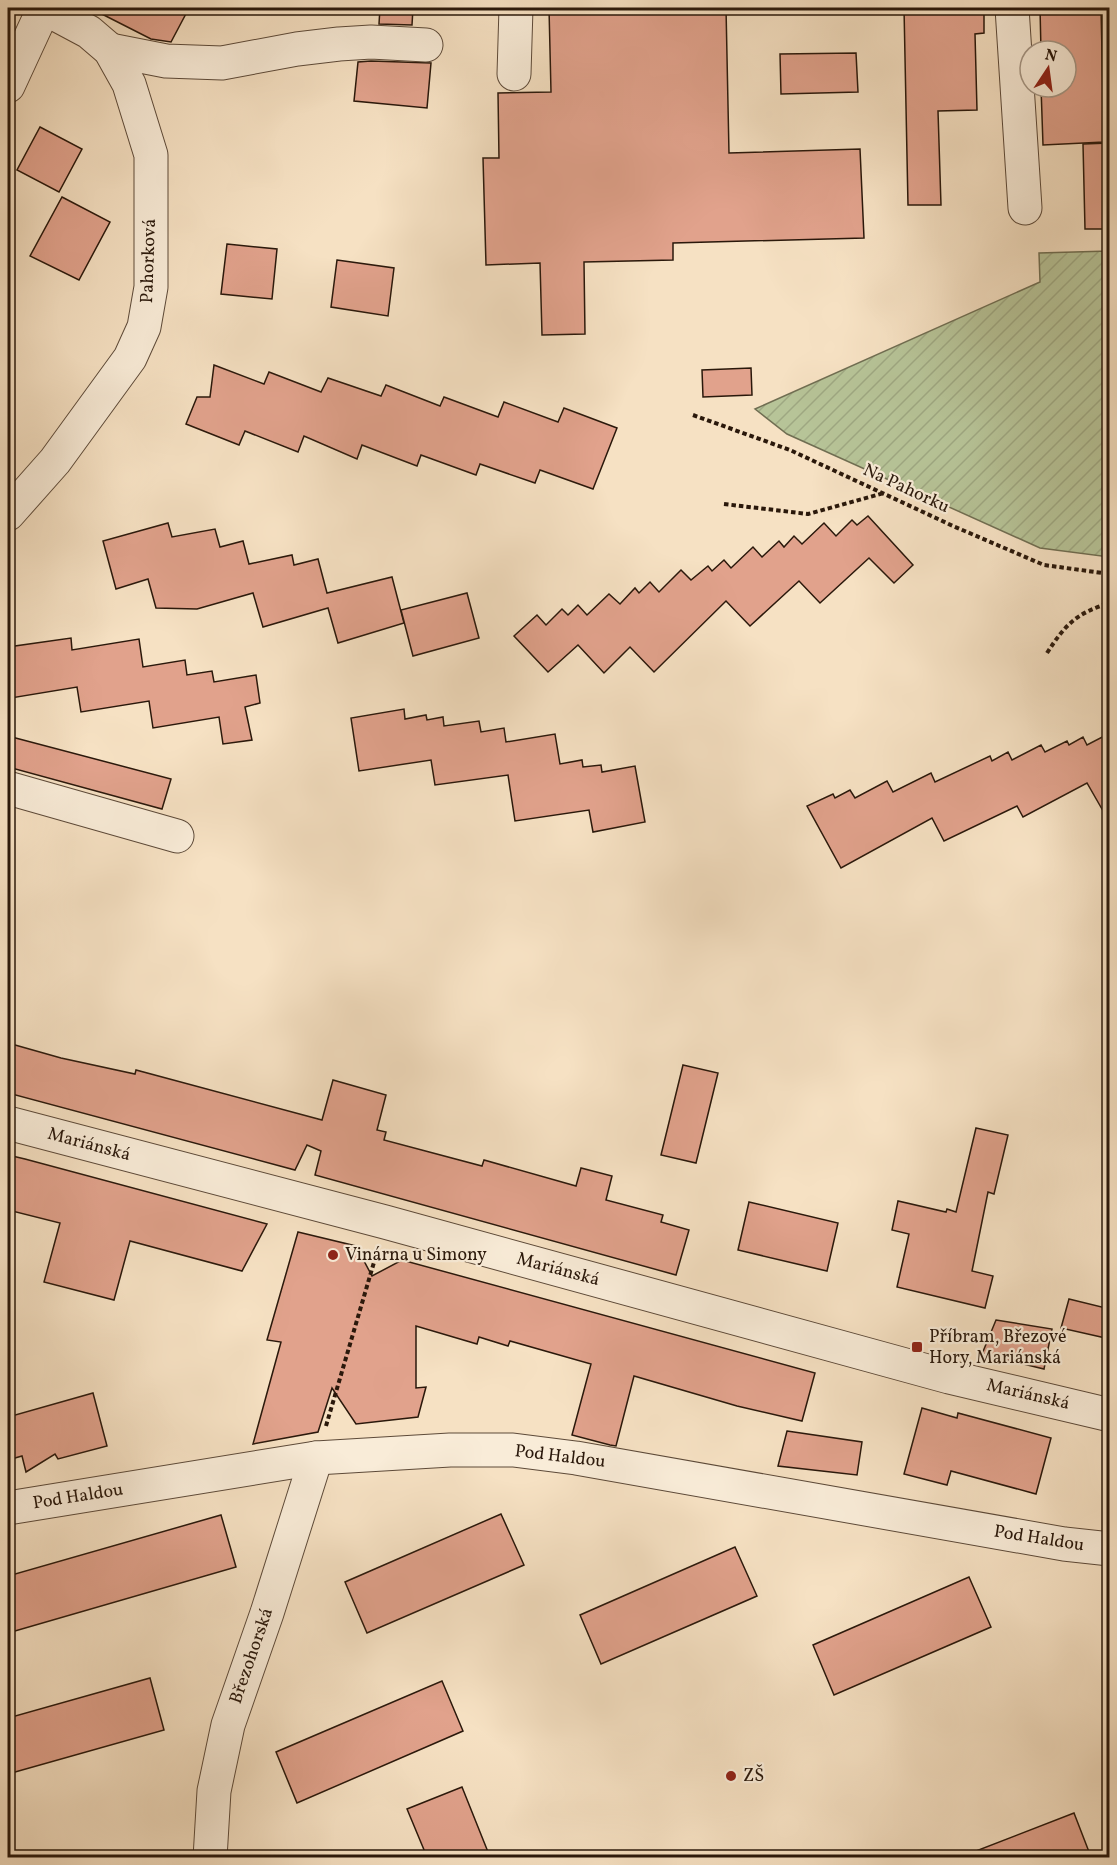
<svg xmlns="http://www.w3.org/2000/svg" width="1117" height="1865" font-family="Vollkorn,serif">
  <defs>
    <pattern id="garden-furrows" width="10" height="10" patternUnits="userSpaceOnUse" patternTransform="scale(1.5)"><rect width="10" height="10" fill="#b7c498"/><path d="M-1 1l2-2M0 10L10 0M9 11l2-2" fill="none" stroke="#9ea882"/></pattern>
  </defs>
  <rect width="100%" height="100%" fill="#f6e1c3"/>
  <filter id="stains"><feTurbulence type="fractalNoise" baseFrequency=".00333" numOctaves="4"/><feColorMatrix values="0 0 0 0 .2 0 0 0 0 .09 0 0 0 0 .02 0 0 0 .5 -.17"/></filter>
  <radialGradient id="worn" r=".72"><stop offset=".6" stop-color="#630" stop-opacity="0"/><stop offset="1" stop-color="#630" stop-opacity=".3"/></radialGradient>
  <polygon fill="url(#garden-furrows)" stroke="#706e52" stroke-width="1.5" points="1109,251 1109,557 1040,548 787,434 755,409 1040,282 1039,253"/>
  <g fill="#e1a28c" stroke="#2a180b" stroke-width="1.5">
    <polygon points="90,8 189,8 171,42 151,39"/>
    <polygon points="380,8 413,8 412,25 379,24"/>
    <polygon points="549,8 726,8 729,153 860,149 864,238 673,243 673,260 584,262 585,334 542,335 540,263 486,265 483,158 499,158 498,93 551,92"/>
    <polygon points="904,8 984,8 984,33 975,34 977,110 938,111 941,205 908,205"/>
    <polygon points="1040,8 1101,8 1104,142 1043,145 1041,87 1066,87 1066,51 1041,51"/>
    <polygon points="856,53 858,92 781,94 780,54"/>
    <polygon points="371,61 431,63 427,108 354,101 358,62"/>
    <polygon points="40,127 82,149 59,192 17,170"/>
    <polygon points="1110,143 1110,229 1085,229 1083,144"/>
    <polygon points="62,197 110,222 79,280 30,256"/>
    <polygon points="227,244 277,249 272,299 221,294"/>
    <polygon points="337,260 394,268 388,316 331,307"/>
    <polygon points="214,365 264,384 269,372 321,392 328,378 381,396 386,385 440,406 444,397 498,417 504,402 558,422 564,408 617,428 593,489 540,470 535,483 480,464 476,475 421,455 417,466 362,445 357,459 304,436 298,452 245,431 239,445 186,424 197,397 210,397"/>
    <polygon points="751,368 752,395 703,397 702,370"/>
    <polygon points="868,516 913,565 894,583 869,558 820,603 799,581 750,626 726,601 654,672 630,647 604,673 578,645 548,672 514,636 537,615 546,625 562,609 568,615 578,605 587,615 609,594 620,604 635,588 639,593 650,582 659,592 681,570 691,580 708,566 712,571 724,560 731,568 753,547 762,557 779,541 784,547 794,536 802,544 824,523 836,536 852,520 857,525"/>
    <polygon points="168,523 172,537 215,529 220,547 243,541 249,564 292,555 294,565 318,559 327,593 392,577 404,623 338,643 328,608 263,627 253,593 197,609 156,608 148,579 116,589 103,541"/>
    <polygon points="467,593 479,638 413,656 401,610"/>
    <polygon points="71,638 72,650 139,639 143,667 185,660 187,675 212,671 214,682 256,675 260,703 245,707 252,740 223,744 219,717 153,728 149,701 81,712 77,687 11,698 8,675 8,647"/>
    <polygon points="404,709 405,719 426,715 427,720 443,717 444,726 479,721 481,732 504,728 506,742 555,734 560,764 582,760 583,767 601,765 602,772 635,766 645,822 593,832 589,810 515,821 508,775 435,785 431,760 359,771 351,718"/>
    <polygon points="1110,733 1110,823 1087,783 1023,817 1017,806 944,841 932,818 841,868 807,806 833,794 835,798 850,790 855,798 887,781 893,792 931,773 935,782 990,756 992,761 1008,752 1012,760 1041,745 1045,752 1067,741 1069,745 1083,737 1087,745"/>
    <polygon points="8,736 171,779 162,809 8,767"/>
    <polygon points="8,1043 61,1058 135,1074 136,1070 322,1120 333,1080 386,1095 377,1130 386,1132 384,1140 482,1166 484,1160 576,1186 581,1168 612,1176 606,1200 663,1215 661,1222 689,1230 676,1275 315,1175 321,1151 307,1145 295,1170 8,1093"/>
    <polygon points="683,1065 718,1073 696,1163 661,1155"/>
    <polygon points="976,1128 1008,1135 994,1194 988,1192 972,1271 993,1276 985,1308 897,1287 909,1234 892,1230 898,1201 946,1212 947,1209 956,1212"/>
    <polygon points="8,1155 25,1159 267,1224 242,1271 130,1241 114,1300 44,1282 60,1223 8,1210"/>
    <polygon points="749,1202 838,1223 827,1271 738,1250"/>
    <polygon points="298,1232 356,1246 372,1276 402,1260 815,1373 802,1421 737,1406 634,1376 616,1446 610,1445 572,1435 591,1364 510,1341 508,1346 479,1337 477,1344 416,1326 416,1388 426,1387 418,1417 356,1424 332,1388 318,1432 253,1444 281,1342 267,1340"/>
    <polygon points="1069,1299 1110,1309 1110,1339 1061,1328"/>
    <polygon points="996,1320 1052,1329 1044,1369 982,1354"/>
    <polygon points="93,1393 107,1446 58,1459 55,1454 26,1472 22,1456 8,1460 8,1417"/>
    <polygon points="922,1408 957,1418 958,1413 1051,1438 1036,1494 951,1471 947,1485 904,1474"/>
    <polygon points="787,1431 862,1442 857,1475 778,1466"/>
    <polygon points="501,1514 524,1565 367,1633 345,1582"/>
    <polygon points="221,1515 236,1567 8,1633 8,1576"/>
    <polygon points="735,1547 757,1596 601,1664 580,1615"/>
    <polygon points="969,1577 991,1627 834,1695 813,1645"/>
    <polygon points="150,1678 164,1730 8,1774 8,1718"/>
    <polygon points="442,1681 463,1731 297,1803 276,1752"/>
    <polygon points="462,1787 490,1857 427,1857 407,1809"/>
    <polygon points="1074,1813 1091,1857 963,1857 963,1856"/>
  </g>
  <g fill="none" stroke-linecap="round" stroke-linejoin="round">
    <defs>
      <g id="minor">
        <polyline points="1012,8 1025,208"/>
        <polyline points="110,50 166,61 222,63 297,49 339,44 371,42 426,45"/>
        <polyline points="514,74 516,8"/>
        <polyline points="8,86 44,8"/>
        <polyline points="8,514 55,461 130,358 144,327 151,287 151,155 129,84 110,50 89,32 44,8"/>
        <polyline points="8,788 177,836"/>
        <polyline points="8,1123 385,1222 949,1377 1110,1415"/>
        <polyline points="8,1508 316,1458 450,1450 513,1450 576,1458 1064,1544 1110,1549"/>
        <polyline points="210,1858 214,1791 228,1725 267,1613 316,1458"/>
      </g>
    </defs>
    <use href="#minor" stroke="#5d4a39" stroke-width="35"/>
    <g stroke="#2a180b" stroke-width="4" stroke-dasharray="4.5 3" stroke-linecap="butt">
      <polyline points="693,415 790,450 953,526 1044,565 1110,574"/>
      <polyline points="724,504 808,514 884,493"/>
      <path d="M1047,653C1065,625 1076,613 1110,603"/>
      <polyline points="326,1426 377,1252"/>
    </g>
    <use href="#minor" stroke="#f9ecd8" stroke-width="33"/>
  </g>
  <g fill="#8f2418" stroke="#f9ecd8" stroke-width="2">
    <circle cx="333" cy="1255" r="6"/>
    <rect x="911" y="1341" width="12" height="12" rx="3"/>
    <circle cx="731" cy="1776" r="6"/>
  </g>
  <g text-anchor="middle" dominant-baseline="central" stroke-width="4.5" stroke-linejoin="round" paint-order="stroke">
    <g font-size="18" fill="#2a180b" stroke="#f9ecd8">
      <text transform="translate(149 261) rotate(-88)">Pahorková</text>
      <text transform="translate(906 489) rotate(25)">Na Pahorku</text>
      <text transform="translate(89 1145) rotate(15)">Mariánská</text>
      <text transform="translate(558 1270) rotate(15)">Mariánská</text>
      <text transform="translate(1028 1395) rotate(13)">Mariánská</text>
      <text transform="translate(560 1457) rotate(7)">Pod Haldou</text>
      <text transform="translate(78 1497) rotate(-9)">Pod Haldou</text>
      <text transform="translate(1039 1539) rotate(9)">Pod Haldou</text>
      <text transform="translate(252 1656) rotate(-71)">Březohorská</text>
    </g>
    <g font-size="18" fill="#2a180b" stroke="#f9ecd8" text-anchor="start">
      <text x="345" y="1255">Vinárna u Simony</text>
      <text x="929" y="1337">Příbram, Březové<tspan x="929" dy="21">Hory, Mariánská</tspan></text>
      <text x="743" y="1776">ZŠ</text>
    </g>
  </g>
  <rect width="1117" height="1865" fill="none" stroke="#f6e1c3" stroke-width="30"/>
  <rect x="9" y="9" width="1099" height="1847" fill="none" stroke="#2a180b" stroke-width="3"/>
  <rect x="15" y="15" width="1087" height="1835" fill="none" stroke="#2a180b" stroke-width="1.5"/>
  <g transform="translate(1048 69) rotate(13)"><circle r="28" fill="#f9ecd8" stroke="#a69786" stroke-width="1.5"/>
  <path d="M0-4.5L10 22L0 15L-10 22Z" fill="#8f2418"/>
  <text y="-9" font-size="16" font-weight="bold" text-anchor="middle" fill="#2a180b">N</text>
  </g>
  <rect width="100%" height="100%" filter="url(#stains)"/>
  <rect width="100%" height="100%" fill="url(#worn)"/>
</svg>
